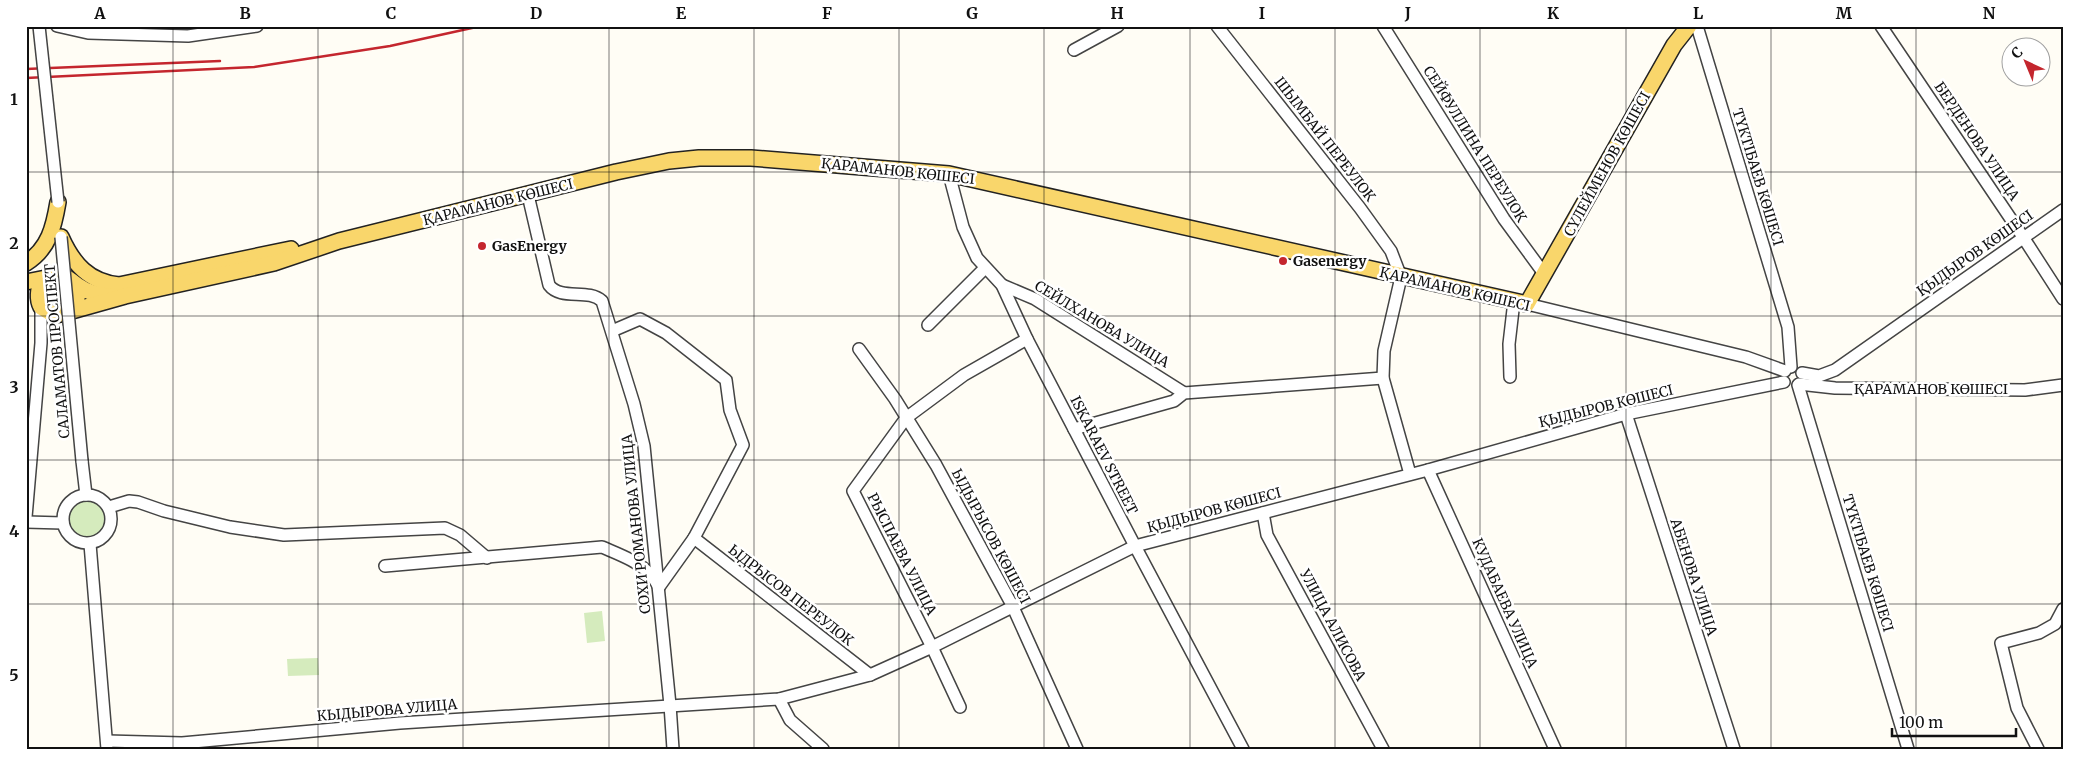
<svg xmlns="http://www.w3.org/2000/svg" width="2089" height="775" font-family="Merriweather,serif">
  <rect width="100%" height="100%" fill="#fffdf5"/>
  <g fill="#d5ebbd">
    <circle cx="87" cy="519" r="19"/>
    <polygon points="602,611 605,641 587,643 584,613"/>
    <polygon points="318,658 319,675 288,676 287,659"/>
  </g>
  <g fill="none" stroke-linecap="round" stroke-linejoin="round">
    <defs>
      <g id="minor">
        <polyline points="57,26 88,33 188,36 257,26"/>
        <polyline points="1217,26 1360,208 1391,251 1401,277 1384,351 1383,378 1410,474"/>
        <polyline points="1383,26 1504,219 1545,275"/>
        <polyline points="1697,26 1788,327 1791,367"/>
        <polyline points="1881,26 2023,237 2063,299"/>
        <polyline points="1074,50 1118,26"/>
        <polyline points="949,174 963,227 977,258 1002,285 1027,339 1135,546 1243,749"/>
        <path d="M528,195L549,285C561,301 588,288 602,301L634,404L644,446L670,705L673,749"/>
        <polyline points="1002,285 1035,299 1184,393"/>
        <polyline points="1527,304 1746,357 1785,371"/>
        <polyline points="928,325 985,268"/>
        <polyline points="859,349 895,399 936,465 1012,605 1077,749"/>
        <polyline points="1802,373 1819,376 1835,370 2063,210"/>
        <polyline points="1510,377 1509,344 1514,301"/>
        <polyline points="1799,384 1835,388 2025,390 2063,385"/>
        <polyline points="1798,385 1908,749"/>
        <polyline points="1626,414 1734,749"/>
        <polyline points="1074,429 1174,401 1184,393 1383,378"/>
        <polyline points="82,461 86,495"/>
        <polyline points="1428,470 1555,749"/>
        <circle cx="87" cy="519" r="24"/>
        <polyline points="109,507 129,501 138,502 164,511 230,527 284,535 445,528 460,535 487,558"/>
        <polyline points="1263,513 1267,535 1383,749"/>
        <polyline points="26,517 41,343 41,307"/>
        <polyline points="26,522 63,523"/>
        <polyline points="694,538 870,675"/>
        <polyline points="90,544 107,749"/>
        <path d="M385,566L602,547C618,554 638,561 650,574C654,577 656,583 659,587L694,538L743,445L730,410L726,380L666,333L640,319L612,331"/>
        <polyline points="779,699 790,720 823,749"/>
        <polyline points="960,707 932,647 853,491 906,418 964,375 1027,339"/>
        <polyline points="107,741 182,743 400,723 779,699 870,675 932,647 1135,546 1428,470 1626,414 1784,382"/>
        <polyline points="2038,749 2017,708 2001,643 2039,633 2055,624 2063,609"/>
      </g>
      <g id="major">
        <path d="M61,237C73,264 89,282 119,285L291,249"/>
        <path d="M26,263C49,249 54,226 58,202"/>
        <polyline points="26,282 46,278"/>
        <path d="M75,284C82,301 72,314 54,315L41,307C33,291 44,268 64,276C69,278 72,282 77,285C88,293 100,296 114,296"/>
        <polyline points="68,312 125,296 274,263 339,241 616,172 669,161 699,158 751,158 949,174 1527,304 1674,45 1689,26"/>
      </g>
    </defs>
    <use href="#minor" stroke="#444" stroke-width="14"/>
    <use href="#major" stroke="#222" stroke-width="18"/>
    <use href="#minor" stroke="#fff" stroke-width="11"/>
    <use href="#major" stroke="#f9d66b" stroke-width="15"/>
    <g stroke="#c4262e" stroke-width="2.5">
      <polyline points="26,69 220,61"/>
      <polyline points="26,78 254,67 390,46 481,26"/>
    </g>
    <defs>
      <g id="minor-bridge">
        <polyline points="39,26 58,202"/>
        <polyline points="61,237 82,461"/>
      </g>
    </defs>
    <use href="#minor-bridge" stroke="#444" stroke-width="14" stroke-linecap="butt"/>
    <use href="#minor-bridge" stroke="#fff" stroke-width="11"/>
  </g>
  <path fill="none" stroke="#111" stroke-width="1" stroke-opacity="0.55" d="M173,26V749M318,26V749M463,26V749M609,26V749M754,26V749M899,26V749M1044,26V749M1190,26V749M1335,26V749M1480,26V749M1626,26V749M1771,26V749M1916,26V749M26,172H2063M26,316H2063M26,460H2063M26,604H2063"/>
  <g fill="#c4262e" stroke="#fff" stroke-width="2">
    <circle cx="482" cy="246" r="5"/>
    <circle cx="1283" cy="261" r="5"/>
  </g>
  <g text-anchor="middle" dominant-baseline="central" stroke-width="5" stroke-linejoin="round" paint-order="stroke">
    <g font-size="14" fill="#111" stroke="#fff">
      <text transform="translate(1325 139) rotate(52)">ШЫМБАЙ ПЕРЕУЛОК</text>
      <text transform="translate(1977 141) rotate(56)">БЕРДЕНОВА УЛИЦА</text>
      <text transform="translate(1475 144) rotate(58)">СЕЙФУЛЛИНА ПЕРЕУЛОК</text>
      <text transform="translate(1607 164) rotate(-61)">СҮЛЕЙМЕНОВ КӨШЕСІ</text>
      <text transform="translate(898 171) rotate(6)">ҚАРАМАНОВ КӨШЕСІ</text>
      <text transform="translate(1758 177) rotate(73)">ТҮКТІБАЕВ КӨШЕСІ</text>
      <text transform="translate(498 202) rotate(-14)">ҚАРАМАНОВ КӨШЕСІ</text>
      <text transform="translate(1975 253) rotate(-35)">ҚЫДЫРОВ КӨШЕСІ</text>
      <text transform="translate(1455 289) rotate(13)">ҚАРАМАНОВ КӨШЕСІ</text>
      <text transform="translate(1102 324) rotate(31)">СЕЙЛХАНОВА УЛИЦА</text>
      <text transform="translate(57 351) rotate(-95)">САЛАМАТОВ ПРОСПЕКТ</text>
      <text x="1931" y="389">ҚАРАМАНОВ КӨШЕСІ</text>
      <text transform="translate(1606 406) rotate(-14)">ҚЫДЫРОВ КӨШЕСІ</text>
      <text transform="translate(1104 455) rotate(63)">ISKARAEV STREET</text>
      <text transform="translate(1214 510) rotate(-15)">ҚЫДЫРОВ КӨШЕСІ</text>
      <text transform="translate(636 524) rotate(-96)">СОХИ РОМАНОВА УЛИЦА</text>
      <text transform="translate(991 536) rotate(62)">ЫДЫРЫСОВ КӨШЕСІ</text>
      <text transform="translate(902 554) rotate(63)">РЫСПАЕВА УЛИЦА</text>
      <text transform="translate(1868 563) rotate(73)">ТҮКТІБАЕВ КӨШЕСІ</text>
      <text transform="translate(1694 577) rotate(72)">АБЕНОВА УЛИЦА</text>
      <text transform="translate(791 595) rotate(38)">ЫДРЫСОВ ПЕРЕУЛОК</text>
      <text transform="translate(1505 603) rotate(66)">КУДАБАЕВА УЛИЦА</text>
      <text transform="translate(1333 625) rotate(62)">УЛИЦА АЛИСОВА</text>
      <text transform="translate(387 710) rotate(-5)">КЫДЫРОВА УЛИЦА</text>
    </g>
    <g font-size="14" font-weight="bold" fill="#111" stroke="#fff" text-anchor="start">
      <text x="492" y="246">GasEnergy</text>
      <text x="1293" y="261">Gasenergy</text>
    </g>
  </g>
  <rect width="2089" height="775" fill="none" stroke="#ffffff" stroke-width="55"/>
  <g transform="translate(2026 62) rotate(316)"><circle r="24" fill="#ffffff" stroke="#a0a0a0"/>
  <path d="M0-4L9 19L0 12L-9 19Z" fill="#c4262e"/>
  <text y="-8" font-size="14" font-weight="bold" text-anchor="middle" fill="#111111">С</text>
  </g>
  <path d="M1892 728v8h124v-8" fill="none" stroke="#111111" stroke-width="2.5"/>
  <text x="1899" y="728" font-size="15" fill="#111111" stroke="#ffffff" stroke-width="4" paint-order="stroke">100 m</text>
  <rect x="28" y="28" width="2034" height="720" fill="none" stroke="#111" stroke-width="2"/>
  <g font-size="16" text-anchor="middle" font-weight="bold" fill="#111">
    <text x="100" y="19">A</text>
    <text x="245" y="19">B</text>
    <text x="391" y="19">C</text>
    <text x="536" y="19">D</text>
    <text x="681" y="19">E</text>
    <text x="827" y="19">F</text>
    <text x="972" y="19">G</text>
    <text x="1117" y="19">H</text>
    <text x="1262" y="19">I</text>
    <text x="1408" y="19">J</text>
    <text x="1553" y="19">K</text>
    <text x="1698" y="19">L</text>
    <text x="1844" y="19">M</text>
    <text x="1989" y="19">N</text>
    <text x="14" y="105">1</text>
    <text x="14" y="249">2</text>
    <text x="14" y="393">3</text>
    <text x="14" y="537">4</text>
    <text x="14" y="681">5</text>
  </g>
</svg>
